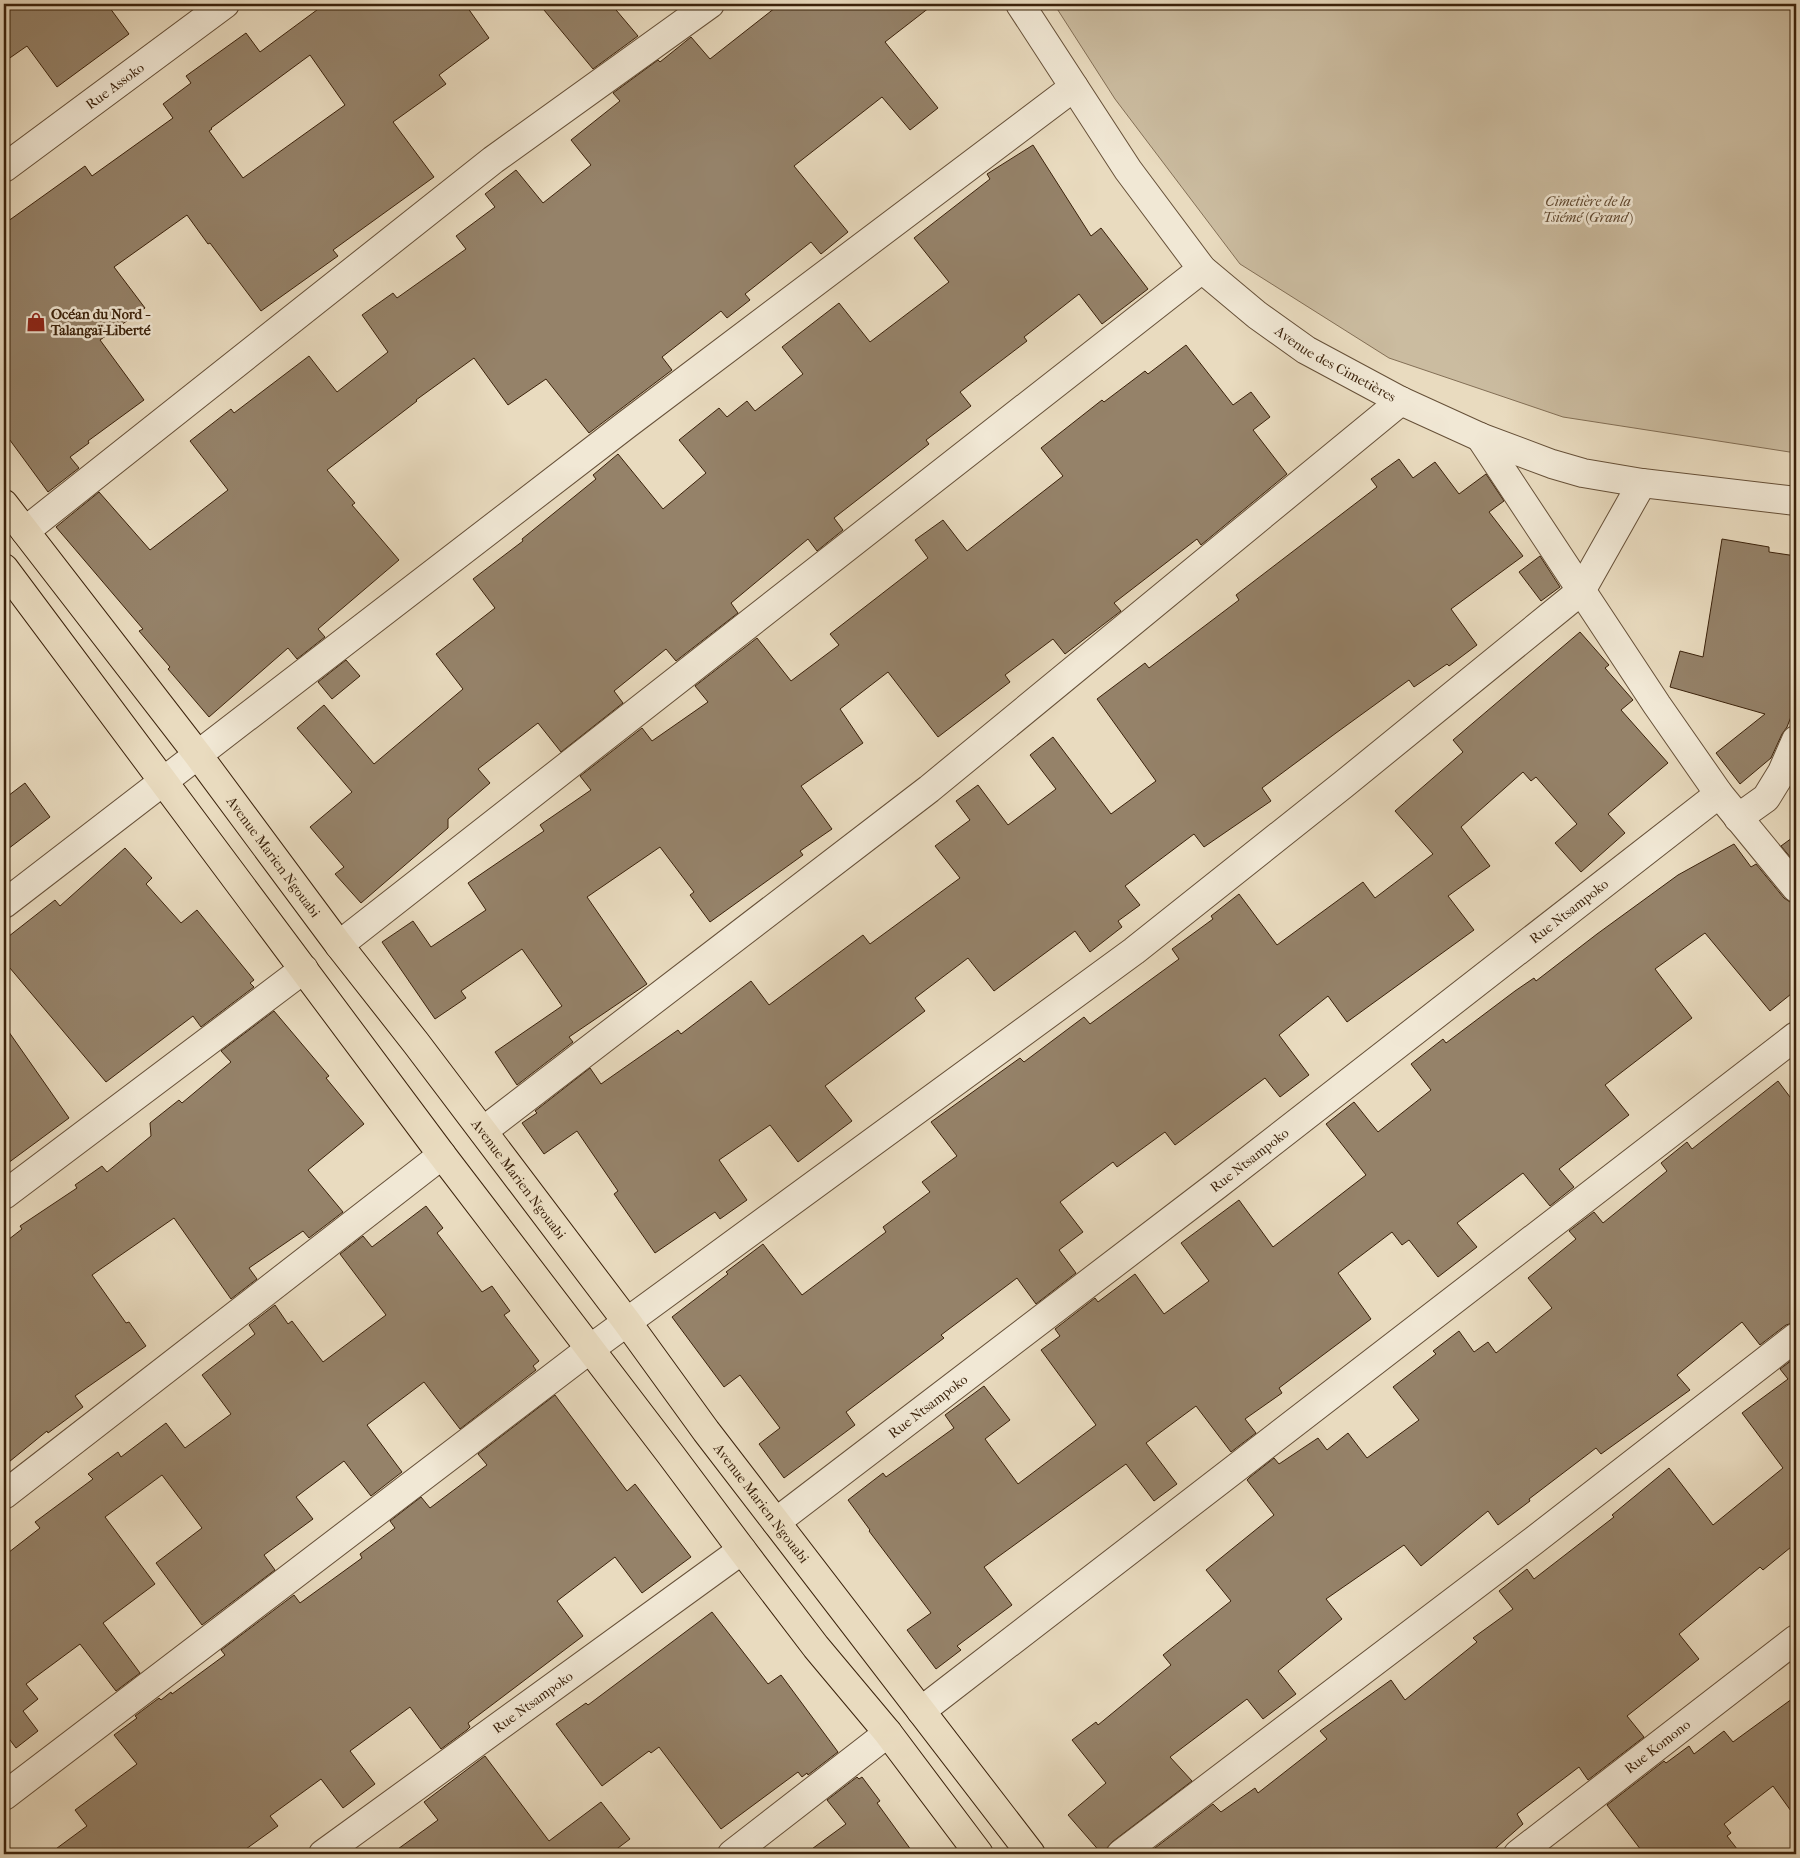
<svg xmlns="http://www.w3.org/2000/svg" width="1800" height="1858" font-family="'IM FELL French Canon',serif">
  <rect width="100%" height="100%" fill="#e9dbbf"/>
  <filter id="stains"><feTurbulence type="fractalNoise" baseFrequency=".004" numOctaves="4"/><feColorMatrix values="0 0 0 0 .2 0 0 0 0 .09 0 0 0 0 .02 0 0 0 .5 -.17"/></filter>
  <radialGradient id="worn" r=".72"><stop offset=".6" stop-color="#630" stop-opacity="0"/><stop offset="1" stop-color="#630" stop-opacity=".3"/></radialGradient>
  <polygon fill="#cbbca0" stroke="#836f56" points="1054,4 1796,4 1796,453 1563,417 1389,358 1240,264 1115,99"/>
  <g fill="#958269" stroke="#3b220b" fill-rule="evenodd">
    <polygon points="4,4 107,4 129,34 57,87 27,46 4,62"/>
    <path d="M325,4H465L489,38L439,75L446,84L393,122L434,177L333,250L338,256L261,311L210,243L208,244L187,215L114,267L145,308L100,340L144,400L88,441L89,443L70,457L79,468L48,492L4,432V224L85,166L92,176L173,118L163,104L191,83L186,76L246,33L260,52ZM310,55L345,105L243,178L209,131L212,129L211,128Z"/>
    <polygon points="539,4 611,4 638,36 593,69"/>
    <polygon points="780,4 934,4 885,42 938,108 910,130 882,97 794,166 848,232 821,254 811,242 745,294 750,300 727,318 721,311 662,357 672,370 589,433 546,379 508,405 474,358 416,400 417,401 327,470 355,503 352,505 399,560 318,629 325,637 297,659 288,648 209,717 168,669 170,667 139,631 143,629 56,527 99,492 150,550 228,490 190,441 231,409 234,413 309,356 337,392 388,352 362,315 393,293 397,298 466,249 456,236 495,207 485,194 516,170 543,203 591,165 571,140 620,101 613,93 658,60 660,62 691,37 710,59"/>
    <polygon points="1033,145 1091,236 1101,228 1148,289 1102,324 1079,294 1024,337 1027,341 960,392 971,406 926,440 929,444 834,518 843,530 817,551 808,539 731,603 738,613 676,661 666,649 614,691 623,703 561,752 538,723 478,769 490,783 448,819 448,828 361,903 335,874 344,867 310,827 352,792 297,728 324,705 374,764 463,689 436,654 495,608 473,579 523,541 522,539 596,479 593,475 618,454 663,509 706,473 679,440 719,408 727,417 747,401 755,411 803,374 782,347 839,303 870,342 949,282 914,238 990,179 987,174"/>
    <polygon points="1186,345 1233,405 1251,392 1270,417 1253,430 1287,474 1201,545 1197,539 1114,603 1121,611 1065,654 1053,639 1005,675 1010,682 938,737 888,672 840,709 863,743 801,786 832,829 800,851 803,855 710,922 690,895 694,892 660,847 587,897 647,984 569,1037 573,1042 517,1085 495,1052 562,1006 522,949 461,991 466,998 435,1019 382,942 413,921 431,947 486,910 468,883 544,831 540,825 591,790 580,776 642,728 652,741 708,702 695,686 757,638 791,681 839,645 830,634 928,558 915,540 943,520 967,551 1063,476 1041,448 1102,400 1104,402 1145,371 1148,374"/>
    <polygon points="1399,459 1413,478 1435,462 1459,494 1486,474 1504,501 1489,512 1523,556 1451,609 1477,645 1449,666 1447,664 1414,687 1409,680 1336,733 1262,788 1271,801 1204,847 1194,834 1125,886 1140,905 1118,921 1122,927 1090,952 1075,931 994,991 968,958 915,998 925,1011 825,1086 852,1121 798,1162 770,1125 719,1160 747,1200 720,1219 715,1212 655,1253 614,1194 618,1191 577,1131 544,1154 522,1123 537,1113 535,1111 590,1068 601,1084 678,1030 681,1034 751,981 769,1005 863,935 870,944 960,878 935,846 970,820 956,801 978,785 1008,825 1056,789 1030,755 1053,737 1111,814 1156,781 1097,699 1145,663 1149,668 1239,600 1236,595 1377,487 1371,479"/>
    <polygon points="1722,539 1769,547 1769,552 1796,556 1794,681 1796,682 1796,704 1787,727 1782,734 1771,758 1740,784 1716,753 1765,714 1670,687 1680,651 1703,657"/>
    <polygon points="1540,556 1560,587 1541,601 1519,572"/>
    <polygon points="1580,632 1609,665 1605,668 1633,700 1621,710 1668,763 1608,814 1625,833 1581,872 1555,843 1577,824 1536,777 1531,781 1523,772 1461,827 1490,866 1448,896 1474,930 1347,1022 1328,996 1279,1035 1309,1075 1280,1097 1265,1078 1175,1145 1165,1132 1117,1167 1113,1162 1060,1202 1083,1232 1059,1250 1076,1273 1036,1304 1017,1278 941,1335 944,1338 846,1412 855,1425 784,1478 759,1444 780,1428 740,1375 724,1387 672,1317 728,1274 726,1272 763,1244 802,1295 886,1232 883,1227 930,1192 922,1182 957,1156 931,1122 1020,1058 1024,1062 1084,1017 1090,1024 1179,959 1172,949 1213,919 1211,916 1239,894 1277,945 1363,882 1375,898 1433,854 1395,811 1463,752 1453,740"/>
    <polygon points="346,660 360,676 332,699 318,682"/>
    <polygon points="25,783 50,817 4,852 4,799"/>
    <polygon points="1796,835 1796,864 1781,846"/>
    <polygon points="1734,844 1751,867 1756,864 1784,898 1790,902 1796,903 1796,990 1770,1011 1705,933 1655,969 1692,1018 1605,1085 1629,1115 1559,1169 1574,1187 1550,1206 1523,1173 1457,1223 1477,1247 1438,1277 1409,1240 1402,1245 1392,1232 1338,1273 1371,1319 1279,1388 1282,1393 1245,1419 1256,1433 1231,1452 1196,1406 1146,1443 1177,1484 1154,1501 1126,1464 984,1567 1012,1605 957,1646 961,1650 936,1669 907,1630 931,1613 869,1531 870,1530 848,1500 883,1473 886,1477 954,1428 945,1415 984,1386 1010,1420 985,1439 1018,1484 1096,1425 1041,1350 1060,1336 1055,1329 1095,1298 1098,1302 1135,1274 1164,1314 1209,1281 1181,1243 1239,1200 1273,1247 1366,1175 1326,1124 1354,1102 1378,1132 1431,1090 1411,1064 1443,1039 1446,1043 1515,991 1534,978 1536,981 1597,934 1678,875"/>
    <polygon points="125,848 152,878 146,884 181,923 197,910 254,980 250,983 254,987 201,1027 193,1016 106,1082 4,961 4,940 55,900 60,906"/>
    <polygon points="274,1011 329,1076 326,1078 364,1124 308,1170 343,1212 309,1238 303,1231 249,1268 257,1279 231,1299 174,1218 92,1275 126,1323 129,1322 146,1346 75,1396 83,1407 48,1433 47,1431 4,1466 4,1243 22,1229 20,1226 77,1188 75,1185 102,1166 107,1172 151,1136 150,1123 179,1100 182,1103 231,1062 221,1051"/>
    <polygon points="4,1025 69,1118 4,1166"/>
    <polygon points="1778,1081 1796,1105 1796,1322 1786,1325 1760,1345 1742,1322 1677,1375 1690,1390 1601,1454 1596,1448 1529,1499 1530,1501 1498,1525 1488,1511 1421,1566 1404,1545 1326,1599 1342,1619 1278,1671 1296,1694 1263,1719 1247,1699 1170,1757 1192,1781 1112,1842 1107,1848 1106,1854 1102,1854 1068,1815 1106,1783 1072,1740 1096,1722 1098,1725 1171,1665 1163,1655 1231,1601 1206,1570 1274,1515 1247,1480 1250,1477 1274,1458 1279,1464 1318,1438 1327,1450 1348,1433 1367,1458 1419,1420 1393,1387 1436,1354 1433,1351 1459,1331 1474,1352 1488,1342 1496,1353 1552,1308 1528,1278 1576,1239 1569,1231 1594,1212 1603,1223 1667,1171 1661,1163 1687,1142 1692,1149"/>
    <polygon points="426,1206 443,1228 437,1233 482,1292 492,1286 510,1311 504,1315 539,1361 533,1366 536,1370 460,1429 424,1382 367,1425 402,1472 371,1496 344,1461 296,1497 313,1519 264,1555 275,1570 202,1625 156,1563 202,1528 162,1475 105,1517 155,1584 103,1623 140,1673 116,1691 80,1644 26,1684 38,1699 23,1711 38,1731 16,1748 4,1732 4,1556 40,1528 35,1522 93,1479 88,1474 118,1452 121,1457 166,1423 185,1448 231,1414 202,1375 255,1334 249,1325 275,1305 288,1324 292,1321 323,1362 386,1315 340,1254 363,1236 372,1247"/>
    <polygon points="1796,1357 1796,1543 1763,1570 1760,1567 1679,1634 1699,1659 1627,1716 1644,1737 1588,1780 1579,1767 1517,1814 1523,1824 1489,1854 1147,1854 1213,1804 1221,1812 1255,1788 1258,1793 1327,1739 1320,1731 1391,1680 1405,1700 1477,1642 1473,1638 1513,1609 1499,1591 1527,1569 1534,1579 1614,1517 1612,1515 1669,1468 1713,1525 1783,1468 1742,1413 1788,1379 1780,1369"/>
    <polygon points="555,1395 627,1491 635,1484 691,1557 642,1593 615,1557 557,1601 583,1636 468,1723 470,1727 467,1730 441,1749 410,1707 350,1751 375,1784 343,1808 321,1779 270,1816 278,1826 239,1854 49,1854 87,1826 75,1810 137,1764 114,1735 137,1718 135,1716 159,1698 161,1700 171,1692 172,1694 225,1655 221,1650 294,1595 300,1603 362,1558 360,1554 395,1528 390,1521 421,1497 430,1508 487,1465 478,1454"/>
    <polygon points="712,1612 768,1684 781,1675 838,1752 808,1775 807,1773 802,1777 798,1772 721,1829 659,1747 651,1753 649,1751 602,1786 556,1724 586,1703 588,1705"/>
    <polygon points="1796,1696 1796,1818 1773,1786 1724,1824 1731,1833 1727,1836 1741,1854 1644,1854 1607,1805 1664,1761 1666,1763 1689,1746 1694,1754 1724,1731 1733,1742"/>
    <polygon points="485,1756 549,1841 601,1802 630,1839 610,1854 391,1854 438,1820 424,1802"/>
    <polygon points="857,1777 859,1779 862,1777 880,1801 877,1803 914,1854 805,1854 846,1824 827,1800"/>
  </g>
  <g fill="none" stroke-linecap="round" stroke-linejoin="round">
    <defs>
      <g id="minor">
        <path id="s1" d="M1020,4L1128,170L1202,269L1257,315L1306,350L1401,401L1480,437L1552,464L1583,473L1642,483L1796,501"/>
        <path id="s2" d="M4,168L225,4"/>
        <polyline points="1480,437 1657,705 1719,794 1796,888"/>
        <polyline points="25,531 493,160 710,4"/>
        <polyline points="1738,818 1766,798 1782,772 1796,740"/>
        <polyline points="4,904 626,425 1074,87"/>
        <polyline points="339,945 1202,269"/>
        <polyline points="483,1131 929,789 1401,401"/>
        <polyline points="4,1195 304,969"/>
        <polyline points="4,1495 442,1155"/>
        <path id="s3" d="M776,1522L1217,1185L1719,794"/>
        <polyline points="921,1711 1796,1036"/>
        <polyline points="4,1796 590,1349 1134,951 1344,784 1581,591 1642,483"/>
        <path id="s4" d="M323,1854L742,1550"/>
        <polyline points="732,1854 888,1733"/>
        <polyline points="1121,1854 1532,1542 1796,1337"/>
        <path id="s5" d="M1518,1854L1796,1639"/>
      </g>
      <g id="major">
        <path id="s6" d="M4,504L198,755L339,945L416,1043L627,1322L706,1431L1031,1854"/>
        <polyline points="4,568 442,1155 671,1455 742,1550 816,1647 888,1733 979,1854"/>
      </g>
    </defs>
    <use href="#minor" stroke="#665038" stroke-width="30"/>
    <use href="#major" stroke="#3b220b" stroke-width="30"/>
    <use href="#minor" stroke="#f1e8d5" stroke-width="28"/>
    <use href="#major" stroke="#e9dbbf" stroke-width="28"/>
  </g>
  <defs>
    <symbol id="shop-bare" viewBox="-9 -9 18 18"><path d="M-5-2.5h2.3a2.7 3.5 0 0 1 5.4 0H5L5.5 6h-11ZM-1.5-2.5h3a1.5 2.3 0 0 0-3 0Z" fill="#8f2418" stroke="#f1e8d5" stroke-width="2.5" paint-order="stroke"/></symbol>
  </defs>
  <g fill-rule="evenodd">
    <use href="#shop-bare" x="22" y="308" width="28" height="28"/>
  </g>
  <g text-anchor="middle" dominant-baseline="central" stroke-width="5" stroke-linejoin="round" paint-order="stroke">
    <g font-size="14" fill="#3b220b" stroke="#f1e8d5">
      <text stroke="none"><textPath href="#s2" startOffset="138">Rue Assoko</textPath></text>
      <text stroke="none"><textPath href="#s1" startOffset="486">Avenue des Cimetières</textPath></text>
      <text stroke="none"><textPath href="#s6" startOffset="444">Avenue Marien Ngouabi</textPath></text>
      <text stroke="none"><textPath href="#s3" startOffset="1001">Rue Ntsampoko</textPath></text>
      <text stroke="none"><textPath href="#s3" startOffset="596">Rue Ntsampoko</textPath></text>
      <text stroke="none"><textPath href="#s6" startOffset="849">Avenue Marien Ngouabi</textPath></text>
      <text stroke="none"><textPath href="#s3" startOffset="191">Rue Ntsampoko</textPath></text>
      <text stroke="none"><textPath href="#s6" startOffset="1254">Avenue Marien Ngouabi</textPath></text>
      <text stroke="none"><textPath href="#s4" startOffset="259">Rue Ntsampoko</textPath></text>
      <text stroke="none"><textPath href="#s5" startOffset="176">Rue Komono</textPath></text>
    </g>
    <g font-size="14" font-style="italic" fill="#5f4830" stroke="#f1e8d5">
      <text x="1588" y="201">Cimetière de la<tspan x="1588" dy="16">Tsiémé (Grand)</tspan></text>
    </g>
    <g font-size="14" font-weight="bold" fill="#3b220b" stroke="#f1e8d5" text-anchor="start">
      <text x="51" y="314">Océan du Nord -<tspan x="51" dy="16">Talangaï-Liberté</tspan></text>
    </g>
  </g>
  <rect width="1800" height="1858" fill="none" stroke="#e9dbbf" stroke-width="20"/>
  <rect x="5" y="5" width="1790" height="1848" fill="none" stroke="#3b220b" stroke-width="2.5"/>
  <rect x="10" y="10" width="1780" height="1838" fill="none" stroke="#3b220b"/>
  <rect width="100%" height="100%" filter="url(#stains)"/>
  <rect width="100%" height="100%" fill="url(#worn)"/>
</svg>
